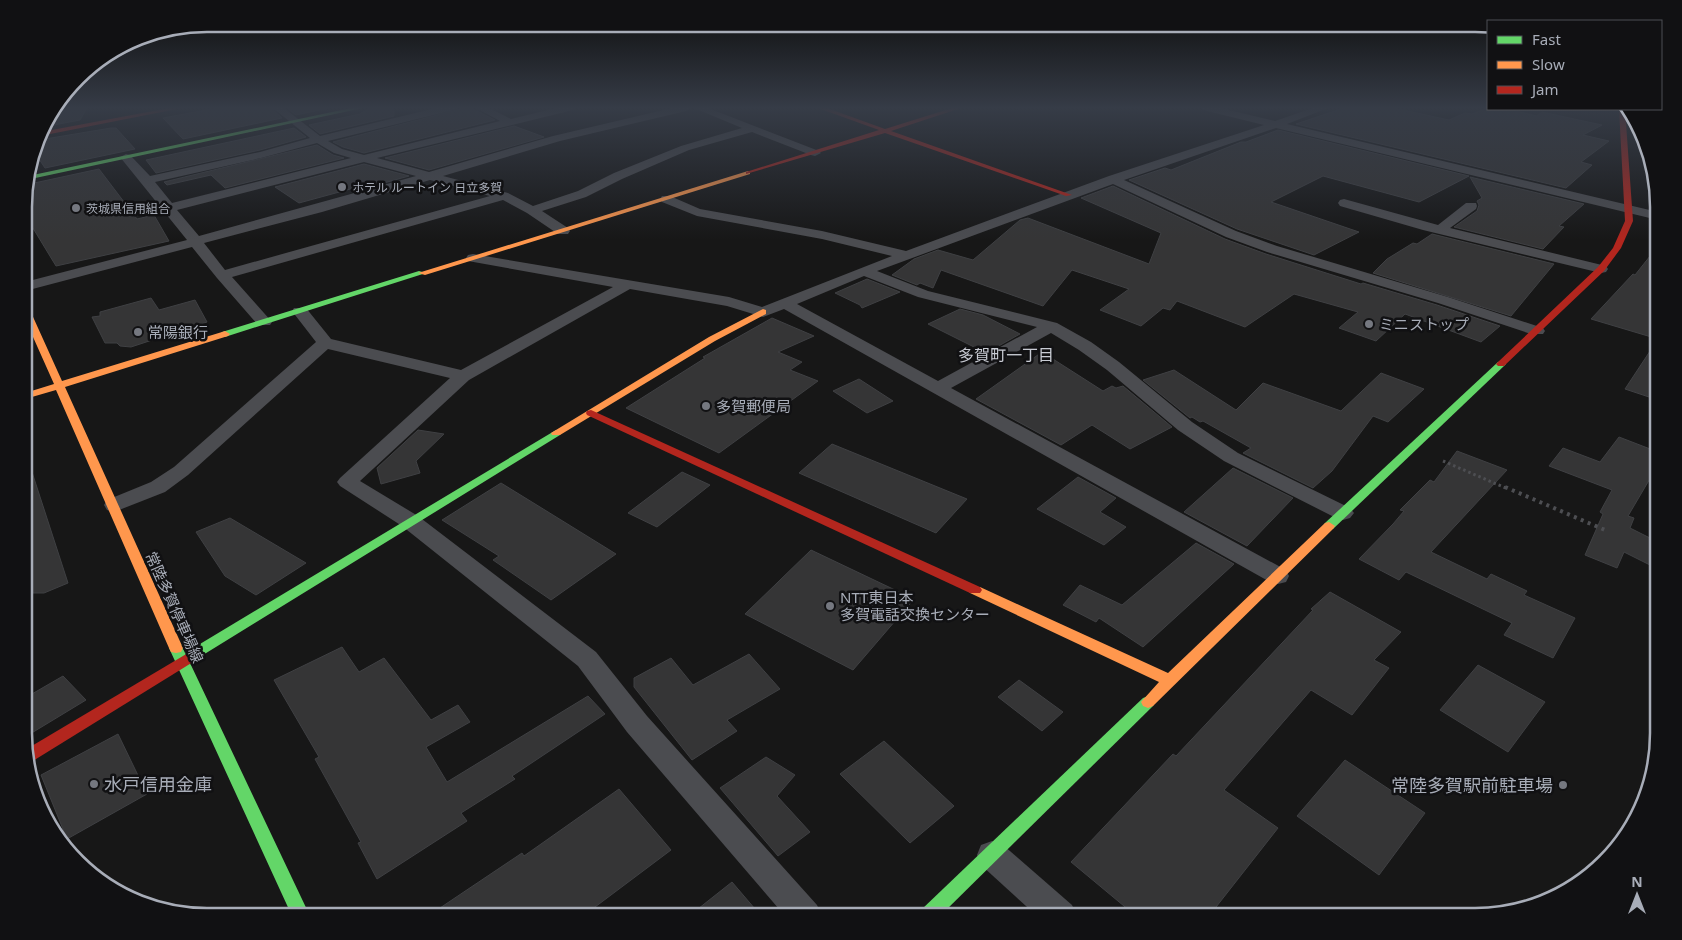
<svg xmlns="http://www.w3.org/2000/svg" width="1682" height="940" font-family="'Noto Sans','Noto Sans JP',sans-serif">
  <rect width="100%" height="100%" fill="#171717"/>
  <g fill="#353536" stroke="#3f4043">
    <polygon points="57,108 87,108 80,120 43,127"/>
    <polygon points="217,108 271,108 282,118 183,139 163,118"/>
    <polygon points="287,108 329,108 296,115"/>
    <polygon points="369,108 394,108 394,116 320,134 309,125 360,114"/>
    <polygon points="464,108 471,108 495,120 364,153 343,147 333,142"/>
    <polygon points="1344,108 1394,108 1449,120 1465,113 1472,114 1485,109 1507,109 1537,116 1542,112 1602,125 1583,135 1609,141 1581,162 1592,165 1566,188 1296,124"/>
    <polygon points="514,126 544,137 429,170 385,158"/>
    <polygon points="111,128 116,128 135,149 45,168 35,153 39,140"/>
    <polygon points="294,128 306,137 260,150 156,173 146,160"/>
    <polygon points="1278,130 1469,176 1419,202 1323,176 1271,202 1359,232 1314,255 1237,229 1129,180 1165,168 1171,170 1241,142 1246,142"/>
    <polygon points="317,145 333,155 344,158 225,188 211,175 167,185 164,182"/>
    <polygon points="364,164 409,176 380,184 376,182 299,203 275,187"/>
    <polygon points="99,169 137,219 154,215 169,241 56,266 25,215 25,185"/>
    <polygon points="1470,177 1584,204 1559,226 1564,227 1543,249 1454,227 1477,211 1479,205 1477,201 1482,198"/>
    <polygon points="1113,186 1225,239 1266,254 1361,284 1363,283 1437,305 1500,326 1481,342 1405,314 1376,341 1339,328 1358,312 1294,294 1245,327 1177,301 1170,310 1163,308 1141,326 1100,310 1129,289 1072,270 1043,306 941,270 933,288 920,283 917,285 892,275 914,259 938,250 973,260 1020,220 1028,218 1149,264 1161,233 1081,198"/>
    <polygon points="1432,234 1554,264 1511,316 1373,273 1387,259 1413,243 1417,244"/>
    <polygon points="1658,246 1658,400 1625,389 1658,339 1591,319 1633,274 1635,275"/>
    <polygon points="867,279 900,292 862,308 860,305 835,293"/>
    <polygon points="151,298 159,310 195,300 207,322 131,347 120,346 117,343 105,343 92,317 100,316 100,312"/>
    <polygon points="960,309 983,315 1020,334 986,353 928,324"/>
    <polygon points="772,318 814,336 778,352 802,362 790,370 818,381 719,453 626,408 705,358 703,357"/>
    <polygon points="1042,352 1103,391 1112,386 1116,388 1123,386 1172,427 1130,449 1092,425 1061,445 976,399"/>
    <polygon points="1174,370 1236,410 1263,383 1341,411 1381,373 1424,389 1388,422 1373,416 1332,471 1313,488 1243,453 1251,448 1203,421 1200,422 1192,417 1190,418 1143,380"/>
    <polygon points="859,379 893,401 867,413 833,391"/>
    <polygon points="418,430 444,434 416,461 420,473 381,484 377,468"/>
    <polygon points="1619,437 1658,452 1658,465 1628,516 1634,518 1630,528 1658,542 1658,569 1624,552 1617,568 1585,555 1603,514 1600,512 1612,490 1549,466 1563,448 1600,462"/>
    <polygon points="832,444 967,499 936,533 799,473"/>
    <polygon points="1457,451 1507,470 1431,552 1487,579 1491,574 1527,591 1524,595 1575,618 1553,658 1504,635 1512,623 1406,572 1399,580 1359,559 1393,524 1404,511 1400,510 1430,480 1434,482"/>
    <polygon points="30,466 68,583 44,593 25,593 25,467"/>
    <polygon points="1233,468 1293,498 1247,546 1184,512"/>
    <polygon points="682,472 710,485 657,527 628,513"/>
    <polygon points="1078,477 1116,498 1100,512 1126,527 1104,545 1037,509"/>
    <polygon points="501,483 540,507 616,554 551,600 493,560 499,556 442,520"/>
    <polygon points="230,518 306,563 256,595 225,576 196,532"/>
    <polygon points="1196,543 1234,564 1143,647 1099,618 1096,622 1063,605 1080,585 1122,605"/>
    <polygon points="811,550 914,599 853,670 745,614"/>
    <polygon points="1330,592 1401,632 1374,660 1389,668 1352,715 1311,690 1224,790 1278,828 1209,916 1136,916 1071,862 1173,754 1176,756 1313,610 1311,609"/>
    <polygon points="342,647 359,672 384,658 431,720 458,705 470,722 426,747 447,782 588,696 605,714 512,776 515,779 461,813 467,821 377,879 358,843 361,842 315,759 319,757 274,680"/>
    <polygon points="749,654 780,689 727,720 737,731 692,760 634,687 634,678 671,658 693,685"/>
    <polygon points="1478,665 1545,702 1508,752 1440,710"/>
    <polygon points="63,676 86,700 25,737 25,698"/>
    <polygon points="1019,680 1063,712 1042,731 998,697"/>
    <polygon points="118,734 147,794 67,839 41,775"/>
    <polygon points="884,741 954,806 910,843 840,774"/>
    <polygon points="766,757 795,775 777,796 810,832 778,856 720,788"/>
    <polygon points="1345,760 1425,813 1379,875 1297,816"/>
    <polygon points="619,789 671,850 583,916 428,916 522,853 524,856"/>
    <polygon points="732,882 761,916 689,916"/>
  </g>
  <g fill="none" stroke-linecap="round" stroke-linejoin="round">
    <polyline stroke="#4d4e52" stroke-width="3" stroke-dasharray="2.5 3" stroke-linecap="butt" points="1443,461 1508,489"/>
    <polyline stroke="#4d4e52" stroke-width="4" stroke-dasharray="3 4.5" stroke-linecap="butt" points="1505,487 1605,530"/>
    <g fill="#4b4c50" fill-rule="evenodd">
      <path d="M273,108H284L320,136L436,108H455L454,110L328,141L342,149L364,155L500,121L476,108H489L511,119L556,108H574L573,110L377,158L429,172L553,136L672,108H691L686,111L560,141L443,176L508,193L533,206L578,191L614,173L681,146L742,128L694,108H708L819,151L821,153L815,156L811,155L752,132L689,150L622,179L586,197L542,211L568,228L570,231L568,234H558L527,213L503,200L232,277L272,322L270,325H258L217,278L192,247L25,291V282L187,240L120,157L126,154L130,155L150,176L260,152L310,138ZM317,143L334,153L351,158L172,203L155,182L261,158ZM364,162L416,176L199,236L177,210ZM430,180L490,196L225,270L204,243L322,212Z"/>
      <path d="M1202,108H1220L1275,121L1313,108H1328L1287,124L1658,212V220L1276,128L1124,180L1236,231L1277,246L1448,297L1543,328L1545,331L1543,334H1531L1438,303L1267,252L1226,237L1113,184L877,271L928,291L1057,323L1091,342L1119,362L1192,422L1238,453L1350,508L1354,513L1350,518L1343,520L1336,518L1224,461L1178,430L1107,370L1079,350L1051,333L951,388L1286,570L1289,576L1286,582L1278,584L1270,582L784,309L763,317L727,306L630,289L469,380L360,481L418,516L596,652L647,716L817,905L822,916H785L627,732L578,666L402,526L340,486L337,482L340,478L450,378L328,349L188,475L165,492L114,512L107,510L104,505L107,500L151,482L174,467L316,342L292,311L294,308H306L331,339L461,370L613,287L468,261L466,258L468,255L473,254L729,297L762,307L892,256L822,239L697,216L662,202L660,199L662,196H670L700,209L822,231L906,251L1109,176L1264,125L1203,110ZM864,276L918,297L1037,327L938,381L797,304Z"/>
      <polygon points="1344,199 1438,225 1466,203 1476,203 1477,206 1476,209 1450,228 1606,266 1608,269 1606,272 1601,273 1423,230 1340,206 1338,203 1340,200"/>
      <polygon points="992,841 1003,845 1072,905 1077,916 1037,916 981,865 977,855 981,845"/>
    </g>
    <g fill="#63d668" fill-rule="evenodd">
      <polygon points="351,108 363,108 26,180 28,176"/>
      <polygon points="419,271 426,273 228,336 225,337 220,334 222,332"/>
      <polygon points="1501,361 1506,364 1504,366 1333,529 1325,529 1323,526 1325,523 1498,362"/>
      <polygon points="556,430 560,431 561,433 560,435 190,663 310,916 292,916 169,648 171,644 176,643 181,644 185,653"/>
      <polygon points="1148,696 1153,698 1155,702 1153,706 940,916 918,916 921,910 1143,698"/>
    </g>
    <g fill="#ff974d" fill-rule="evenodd">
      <polygon points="748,171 750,172 750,174 425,275 418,273"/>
      <polygon points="25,305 29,308 62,381 222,332 225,331 230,334 228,336 65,387 183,648 181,652 176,653 171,652 169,648 56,390 25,399 25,393 54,384 25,319"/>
      <polygon points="763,309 766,310 766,314 715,341 560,435 552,435 551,433 709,337"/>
      <polygon points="1329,522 1335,526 1333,529 1153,706 1148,708 1143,706 1141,702 1159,682 970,593 968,590 970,587 980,587 1168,673 1325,523"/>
    </g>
    <g fill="#b3261e" fill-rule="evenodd">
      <polygon points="169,108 182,108 40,136 41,132"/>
      <polygon points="818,108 827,108 885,129 952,108 961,108 891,131 1072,195 1066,196 885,133 746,174 746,172 879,130"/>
      <polygon points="1619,109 1625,109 1633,221 1621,248 1604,271 1504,366 1498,366 1496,364 1498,362 1598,267 1613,248 1625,221"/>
      <polygon points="591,410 980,587 982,590 980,593 970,593 587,415 586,413 587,411"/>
      <polygon points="188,653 193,654 195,658 193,662 28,764 25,750"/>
    </g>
  </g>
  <linearGradient id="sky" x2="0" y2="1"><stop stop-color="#0d0d0d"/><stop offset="0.45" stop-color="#363c47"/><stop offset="1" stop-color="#363c47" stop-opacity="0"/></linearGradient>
  <rect width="1682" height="240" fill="url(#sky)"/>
  <g fill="#757880" stroke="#111113" stroke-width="2">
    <circle cx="342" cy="187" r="5"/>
    <circle cx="76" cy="208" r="5"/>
    <circle cx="1369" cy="324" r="5"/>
    <circle cx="138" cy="332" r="5"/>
    <circle cx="706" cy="406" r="5"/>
    <circle cx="830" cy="606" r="5"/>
    <circle cx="94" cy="784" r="5"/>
    <circle cx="1563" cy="785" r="5"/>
  </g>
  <g text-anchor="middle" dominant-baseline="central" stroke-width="5" stroke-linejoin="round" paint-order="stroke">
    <g font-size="12" fill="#a8adb8" stroke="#111113" text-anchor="start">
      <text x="352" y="187">ホテル ルートイン 日立多賀</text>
      <text x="86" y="208">茨城県信用組合</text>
    </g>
    <g font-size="15" fill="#a8adb8" stroke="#111113" text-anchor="start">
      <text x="1379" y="324">ミニストップ</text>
      <text x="148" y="332">常陽銀行</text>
      <text x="716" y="406">多賀郵便局</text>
      <text x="840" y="597">NTT東日本<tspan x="840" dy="17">多賀電話交換センター</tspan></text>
    </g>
    <g font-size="15" fill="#a8adb8" stroke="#111113">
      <text transform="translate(175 607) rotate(66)">常陸多賀停車場線</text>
    </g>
    <g font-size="16" fill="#c9ccd4" stroke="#111113">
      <text x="1006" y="355">多賀町一丁目</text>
    </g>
    <g font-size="18" fill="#a8adb8" stroke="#111113" text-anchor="start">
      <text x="104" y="784">水戸信用金庫</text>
      <text x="1553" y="785" text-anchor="end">常陸多賀駅前駐車場</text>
    </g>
  </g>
  <path d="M0 0H1682V940H0ZM207 32H1475A175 175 0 0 1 1650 207V733A175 175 0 0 1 1475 908H207A175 175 0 0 1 32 733V207A175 175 0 0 1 207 32Z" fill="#111113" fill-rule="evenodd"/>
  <path fill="none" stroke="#a8adb8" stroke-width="2.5" d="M207 32H1475A175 175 0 0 1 1650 207V733A175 175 0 0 1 1475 908H207A175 175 0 0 1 32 733V207A175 175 0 0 1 207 32Z"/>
  <rect x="1487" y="20" width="175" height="90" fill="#111113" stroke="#4d4f55"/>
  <rect x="1497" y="36" width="25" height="8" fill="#63d668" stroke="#4d4f55"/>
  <text x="1532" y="45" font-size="15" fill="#a8adb8">Fast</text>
  <rect x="1497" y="61" width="25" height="8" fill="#ff974d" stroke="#4d4f55"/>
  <text x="1532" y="70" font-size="15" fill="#a8adb8">Slow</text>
  <rect x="1497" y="86" width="25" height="8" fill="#b3261e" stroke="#4d4f55"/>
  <text x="1532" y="95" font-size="15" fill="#a8adb8">Jam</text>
  <g transform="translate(1637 895)" stroke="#111113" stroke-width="4" paint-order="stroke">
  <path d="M0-4L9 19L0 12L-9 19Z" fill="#a8adb8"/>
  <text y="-8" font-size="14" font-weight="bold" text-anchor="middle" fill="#a8adb8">N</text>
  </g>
</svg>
